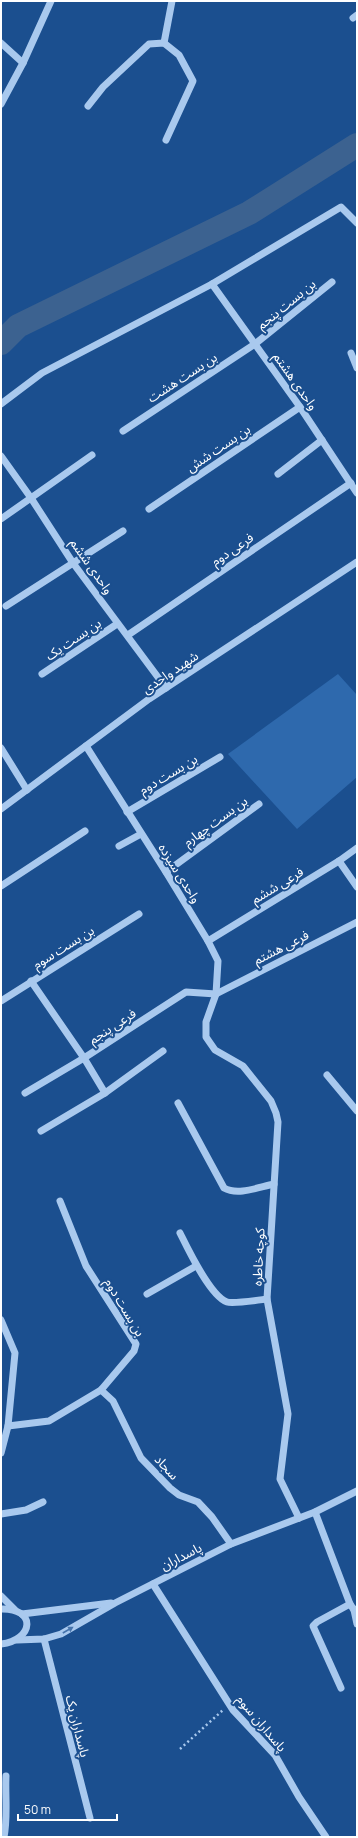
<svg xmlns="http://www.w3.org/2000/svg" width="358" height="1838" font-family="Manrope,'Noto Sans Arabic',sans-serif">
  <rect width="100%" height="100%" fill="#1b4f8f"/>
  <polygon fill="#2e69ad" points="338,674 357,695 357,777 297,829 228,754"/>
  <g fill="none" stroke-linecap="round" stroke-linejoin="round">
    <polyline stroke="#3c6290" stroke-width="24" points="1,343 18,326 249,213 357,145"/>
    <polyline stroke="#a9c9ee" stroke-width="2.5" stroke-dasharray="2 3" stroke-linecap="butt" points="180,1749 223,1710"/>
    <g stroke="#a9c9ee" stroke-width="7">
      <polyline points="353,18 357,15"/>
      <polyline points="1,43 23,63"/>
      <polyline points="164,43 172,1"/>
      <polyline points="1,104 23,63 51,1"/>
      <polyline points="88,106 103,87 149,44 164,43 179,55 193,81 166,140"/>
      <polyline points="212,284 300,407 357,493"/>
      <polyline points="351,353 357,368"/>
      <polyline points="1,404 42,373 212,284 341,207 357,223"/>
      <polyline points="123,431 255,344 332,282"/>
      <polyline points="1,456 31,498 73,563 166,688"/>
      <polyline points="278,474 322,440"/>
      <polyline points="149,509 300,407"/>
      <polyline points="1,519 92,455"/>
      <polyline points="6,606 123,531"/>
      <polyline points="128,635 351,483"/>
      <polyline points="42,674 117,624"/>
      <polyline points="86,746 166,872 208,941 218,961 216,994 206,1022 206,1037 215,1050 243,1066 271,1101 276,1113 278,1122 267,1299 288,1414 280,1479 299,1518"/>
      <polyline points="1,748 27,790"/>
      <polyline points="1,809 149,699 357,562"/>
      <polyline points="127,812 220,757"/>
      <polyline points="119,846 141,834"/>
      <polyline points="339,861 357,887"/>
      <polyline points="166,872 259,804"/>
      <polyline points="1,886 85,831"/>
      <polyline points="208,941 339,861 357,848"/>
      <polyline points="31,981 84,1058 105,1093"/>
      <polyline points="1,1001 139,914"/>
      <polyline points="327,1075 357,1111"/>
      <polyline points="25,1093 84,1058 186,992 216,994 357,922"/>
      <path d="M178,1103L224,1188C238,1196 259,1187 274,1184"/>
      <polyline points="41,1131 105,1093 163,1051"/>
      <path d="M180,1233C188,1249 210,1296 227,1302C233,1304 259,1300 267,1299"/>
      <polyline points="147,1294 196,1266"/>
      <polyline points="1,1320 15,1353 8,1426 1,1453"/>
      <polyline points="101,1390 113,1401 141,1458 170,1488 179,1495 198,1502 212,1517 231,1544"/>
      <polyline points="8,1426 49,1421 101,1390 134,1351 136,1344 86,1266 60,1201"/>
      <polyline points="315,1512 350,1604 354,1610 357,1609"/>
      <polyline points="1,1514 26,1510 43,1502"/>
      <polyline points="153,1584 233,1710 275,1755 299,1797 326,1837"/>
      <polyline points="1,1596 15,1610"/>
      <path d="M1,1609C37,1608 34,1640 1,1644"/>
      <polyline points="354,1610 357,1624"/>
      <polyline points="22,1614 111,1603"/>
      <polyline points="44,1639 90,1818"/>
      <polyline points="17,1640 44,1639 61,1634 115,1603 231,1544 315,1512 357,1491"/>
      <polyline points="341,1688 313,1626 317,1622 350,1604"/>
      <path d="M4,1837C8,1817 5,1796 6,1776"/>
    </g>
  </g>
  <defs><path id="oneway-solid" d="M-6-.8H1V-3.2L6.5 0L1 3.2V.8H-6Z"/></defs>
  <use fill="#4674ac" href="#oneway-solid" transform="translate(68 1630) rotate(-30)"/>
  <g text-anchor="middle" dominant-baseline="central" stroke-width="4" stroke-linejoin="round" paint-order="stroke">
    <g font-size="13" fill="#fff" stroke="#1b4f8f">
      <text transform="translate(286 304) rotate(-39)">بن بست پنجم</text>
      <text transform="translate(182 377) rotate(-33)">بن بست هشت</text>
      <text transform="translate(296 381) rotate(55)">واحدی هشتم</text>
      <text transform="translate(218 448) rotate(-34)">بن بست شش</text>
      <text transform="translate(232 549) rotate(-34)">فرعی دوم</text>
      <text transform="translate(92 566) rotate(55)">واحدی ششم</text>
      <text transform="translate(73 639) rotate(-34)">بن بست یک</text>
      <text transform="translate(170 672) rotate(-34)">شهید واحدی</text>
      <text transform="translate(168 774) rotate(-31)">بن بست دوم</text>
      <text transform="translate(215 821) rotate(-36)">بن بست چهارم</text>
      <text transform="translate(180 873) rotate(58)">واحدی سیزده</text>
      <text transform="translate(277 885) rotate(-31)">فرعی ششم</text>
      <text transform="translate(63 947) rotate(-32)">بن بست سوم</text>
      <text transform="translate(281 947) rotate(-27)">فرعی هشتم</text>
      <text transform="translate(112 1026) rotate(-33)">فرعی پنجم</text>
      <text transform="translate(258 1257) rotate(-87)">كوچه خاطره</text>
      <text transform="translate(125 1307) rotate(59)">بن بست دوم</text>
      <text transform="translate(167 1467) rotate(47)">سجاد</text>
      <text transform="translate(181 1556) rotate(-27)">پاسداران</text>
      <text transform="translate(262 1723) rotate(50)">پاسداران سوم</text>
      <text transform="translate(78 1726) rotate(76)">پاسداران یک</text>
    </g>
  </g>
  <rect width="358" height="1838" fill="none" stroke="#ffffff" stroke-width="4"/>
  <path d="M18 1814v6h99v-6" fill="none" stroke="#ffffff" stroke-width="2"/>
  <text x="24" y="1814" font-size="12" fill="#ffffff" stroke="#1b4f8f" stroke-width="3" paint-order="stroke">50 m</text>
</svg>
